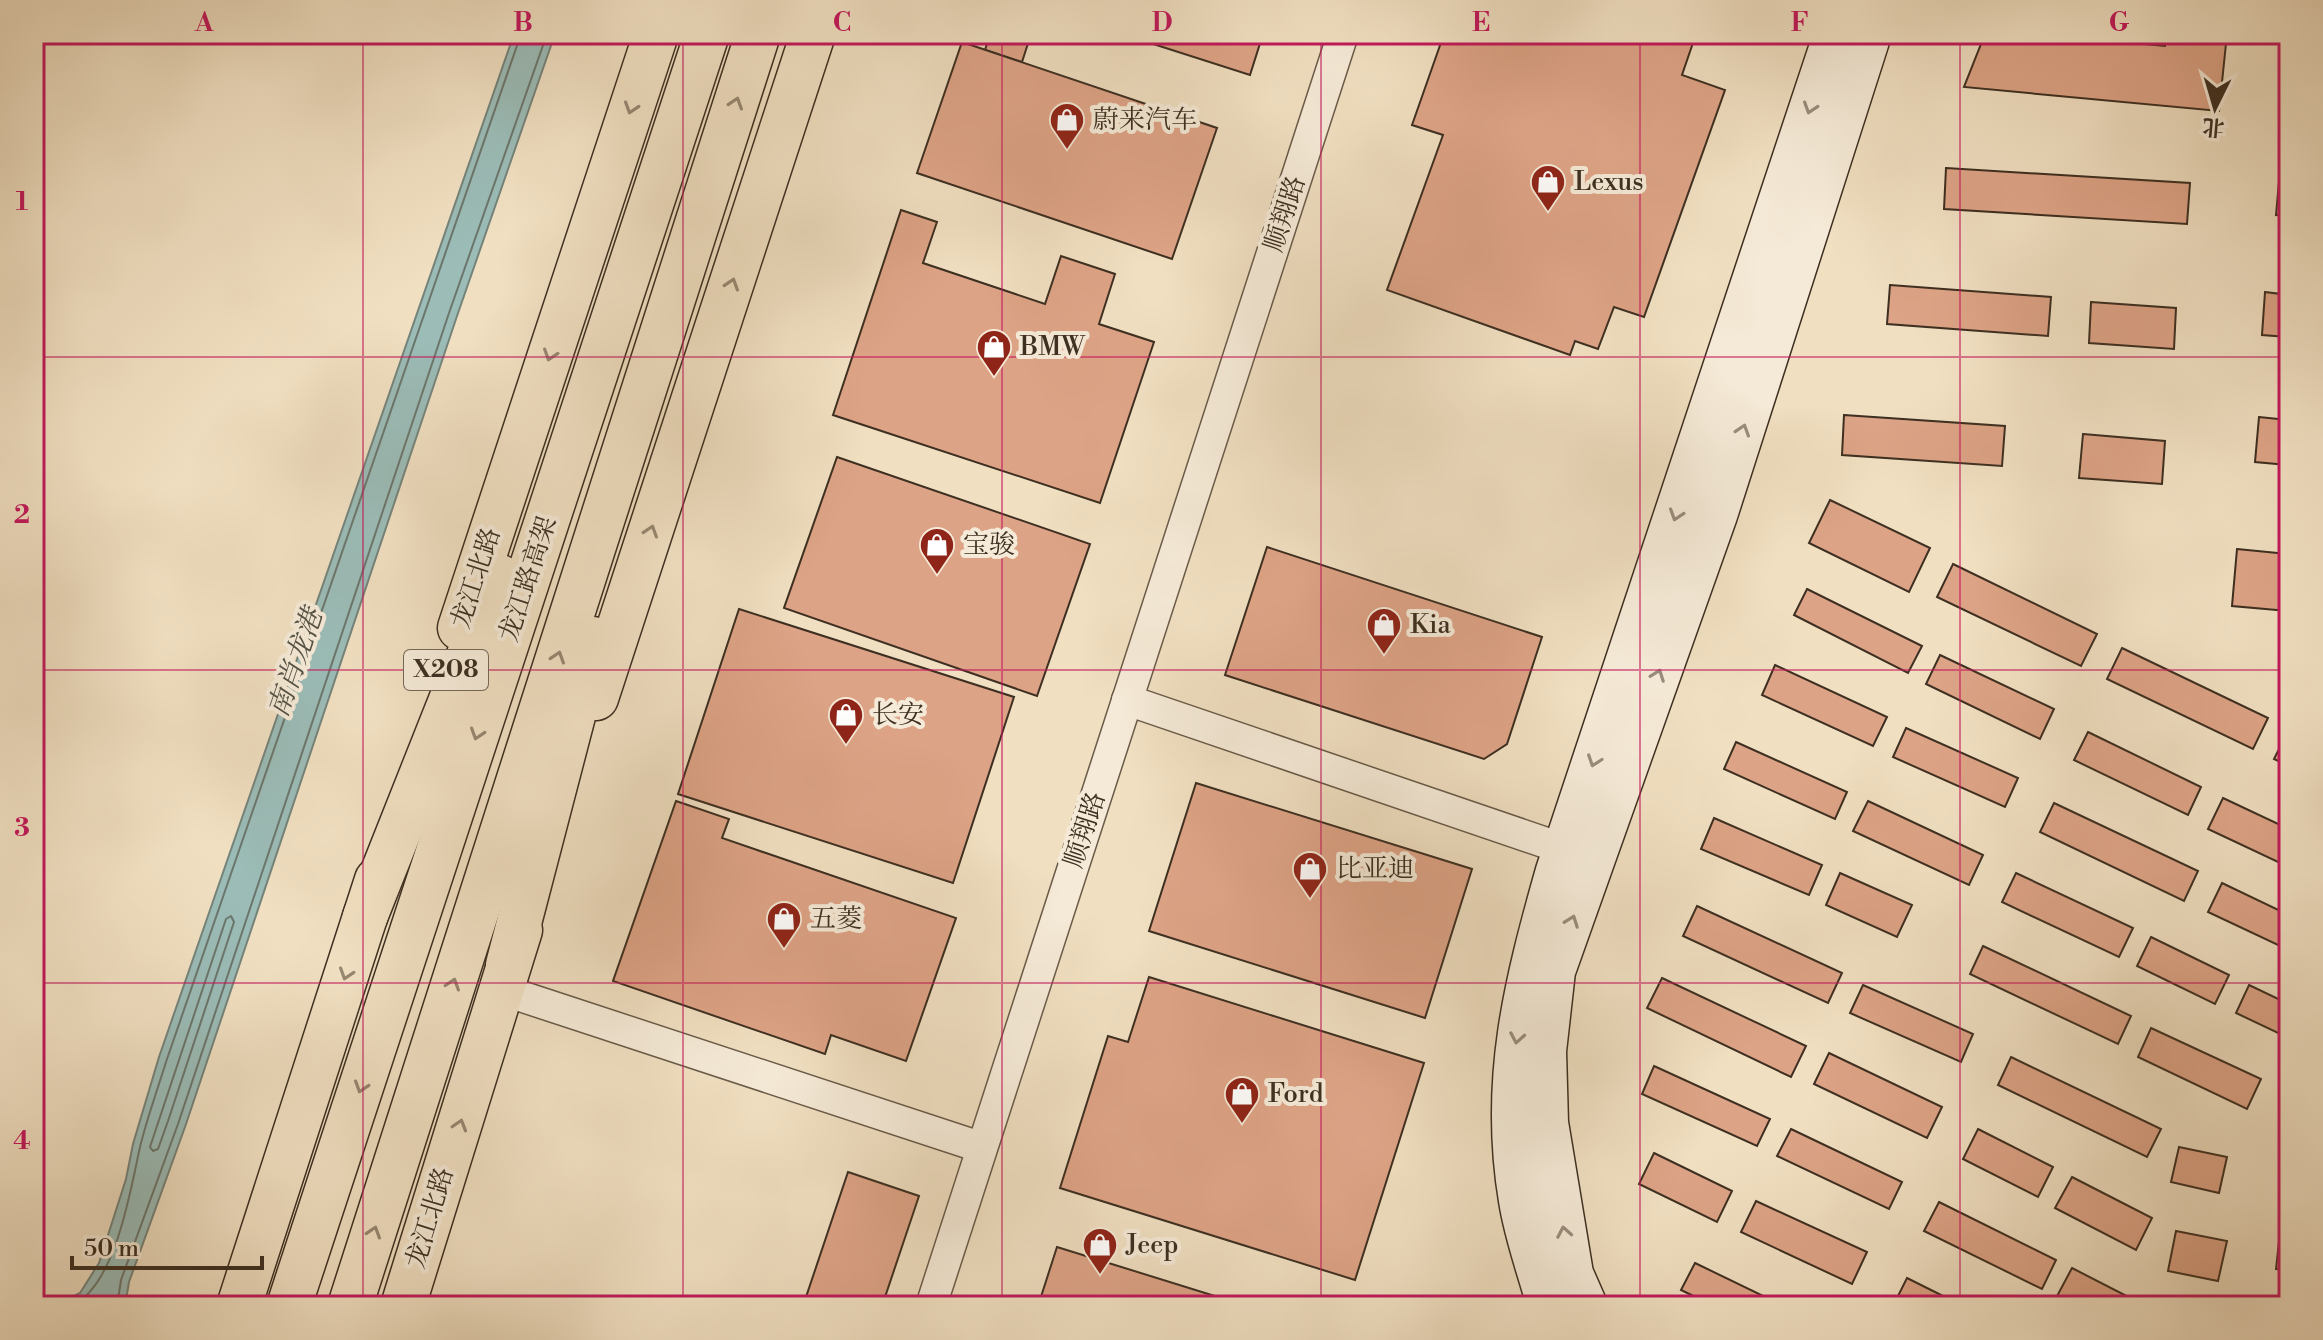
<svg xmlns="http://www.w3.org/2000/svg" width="2323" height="1340" font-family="'Libre Bodoni','Noto Serif SC',serif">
  <rect width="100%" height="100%" fill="#f0dfc1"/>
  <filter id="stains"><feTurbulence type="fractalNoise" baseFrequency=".0025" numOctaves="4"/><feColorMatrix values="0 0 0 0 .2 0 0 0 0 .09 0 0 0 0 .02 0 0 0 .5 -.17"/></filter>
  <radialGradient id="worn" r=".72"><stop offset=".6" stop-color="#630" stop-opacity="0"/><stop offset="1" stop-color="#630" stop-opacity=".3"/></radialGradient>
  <polygon fill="#9bbcb7" stroke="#75847b" stroke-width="2" points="514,34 555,34 457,316 185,1127 129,1282 125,1306 54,1306 80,1293 99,1263 126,1179 133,1144 159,1057"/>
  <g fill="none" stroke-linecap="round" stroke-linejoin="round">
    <g stroke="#6c766c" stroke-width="2">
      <polygon points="231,916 234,922 168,1121 158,1149 153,1151 150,1147 226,919"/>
      <path d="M72,1306C116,1284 130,1192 140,1147C147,1118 158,1088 167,1059L521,34"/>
      <polyline points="117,1306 121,1280 178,1124 449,313 547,34"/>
    </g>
  </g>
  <g fill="#dda386" stroke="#3d2f21" stroke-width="2">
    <polygon points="990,34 1031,34 1022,62 985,50"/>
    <polygon points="1122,34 1263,34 1250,75"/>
    <polygon points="1444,34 1696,34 1682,75 1725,90 1644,317 1614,307 1598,349 1575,341 1570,355 1387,290 1443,135 1412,125"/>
    <polygon points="1985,34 2035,34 2165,46 2166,34 2227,34 2219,111 1964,87"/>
    <polygon points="962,42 1217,128 1172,259 917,173"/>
    <polygon points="1946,168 2190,183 2187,224 1944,209"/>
    <polygon points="2280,170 2289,171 2289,216 2276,215"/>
    <polygon points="901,210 937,222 923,263 1045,304 1061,256 1115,274 1099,324 1154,342 1100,503 833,415"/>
    <polygon points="1890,285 2051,297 2048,336 1887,324"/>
    <polygon points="2265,292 2289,295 2289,337 2262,335"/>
    <polygon points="2091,302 2176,308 2174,349 2089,343"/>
    <polygon points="1844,415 2005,426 2002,466 1842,455"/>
    <polygon points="2259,417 2289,420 2289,465 2255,462"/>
    <polygon points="2083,434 2165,441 2162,484 2079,478"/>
    <polygon points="837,457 1090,544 1037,696 784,608"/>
    <polygon points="1830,500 1930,548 1909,592 1809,543"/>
    <polygon points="1267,547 1542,637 1507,744 1484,759 1225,675"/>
    <polygon points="2237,549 2289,554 2289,611 2232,606"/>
    <polygon points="1953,564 2097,634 2081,666 1937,597"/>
    <polygon points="1807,589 1922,646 1908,673 1794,615"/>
    <polygon points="739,609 1014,697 953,883 678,794"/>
    <polygon points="2122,648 2268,718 2253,749 2107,679"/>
    <polygon points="1940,655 2054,709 2040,739 1926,684"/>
    <polygon points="1775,665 1887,717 1873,746 1762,695"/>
    <polygon points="1906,728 2018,778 2005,807 1893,757"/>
    <polygon points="2289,729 2289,766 2274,759"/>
    <polygon points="2088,732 2201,787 2188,815 2074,760"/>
    <polygon points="1736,742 1847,792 1835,819 1724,769"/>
    <polygon points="1196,783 1472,869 1425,1018 1149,931"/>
    <polygon points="2223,798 2289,829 2289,867 2208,829"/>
    <polygon points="676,801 729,819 722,838 956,918 906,1061 831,1035 825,1054 613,981"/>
    <polygon points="1868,801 1983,855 1969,885 1853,831"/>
    <polygon points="2054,803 2198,871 2184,901 2040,832"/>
    <polygon points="1714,818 1822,865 1809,895 1701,849"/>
    <polygon points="1840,873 1912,905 1897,937 1826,905"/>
    <polygon points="2016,873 2133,928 2119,957 2002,902"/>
    <polygon points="2222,883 2289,915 2289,950 2208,912"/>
    <polygon points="1697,906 1842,973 1828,1003 1683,936"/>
    <polygon points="2151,937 2229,975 2215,1004 2137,966"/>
    <polygon points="1983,946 2131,1016 2118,1044 1970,974"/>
    <polygon points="1149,977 1424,1063 1355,1280 1060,1188 1108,1036 1128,1042"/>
    <polygon points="1662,978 1806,1046 1791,1077 1647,1008"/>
    <polygon points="1863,985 1973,1034 1961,1062 1850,1013"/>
    <polygon points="2249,985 2289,1004 2289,1038 2236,1013"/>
    <polygon points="2151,1028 2261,1079 2247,1109 2138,1057"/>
    <polygon points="1829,1053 1942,1107 1927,1138 1814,1084"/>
    <polygon points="2011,1057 2161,1129 2147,1157 1998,1085"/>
    <polygon points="1654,1066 1770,1119 1757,1146 1642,1094"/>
    <polygon points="1791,1129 1902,1182 1889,1209 1777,1156"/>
    <polygon points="1978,1129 2053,1167 2038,1197 1963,1159"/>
    <polygon points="2179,1147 2227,1157 2219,1193 2171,1182"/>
    <polygon points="1654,1153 1732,1191 1717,1222 1639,1184"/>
    <polygon points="848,1172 919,1196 882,1306 803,1306"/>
    <polygon points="2072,1177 2152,1218 2136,1250 2055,1208"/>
    <polygon points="1756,1201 1867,1252 1852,1284 1741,1232"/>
    <polygon points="1939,1202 2056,1260 2042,1289 1924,1231"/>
    <polygon points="2176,1231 2227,1241 2218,1281 2168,1271"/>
    <polygon points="2280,1232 2289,1233 2289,1270 2276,1269"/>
    <polygon points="1057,1247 1247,1306 1038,1306"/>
    <polygon points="1695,1263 1784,1306 1714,1306 1681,1290"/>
    <polygon points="2072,1268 2146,1306 2072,1306 2056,1298"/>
    <polygon points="1907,1278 1963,1306 1893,1306"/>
  </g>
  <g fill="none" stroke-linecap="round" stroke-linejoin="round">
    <defs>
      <g id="street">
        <polyline points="1127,700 1564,849"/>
        <polyline points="502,990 980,1147"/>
        <polyline points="931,1306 1343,34"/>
      </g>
      <g id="secondary">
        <path d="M1551,1306L1545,1294C1536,1263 1525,1232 1520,1200C1500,1081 1525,984 1557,871L1835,34"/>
        <polyline points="1586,1306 1572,1274 1547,1123 1545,1051 1554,971 1716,515 1870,34"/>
      </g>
      <g id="primary">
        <polyline points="460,628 656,34"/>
        <polyline points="596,698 813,34"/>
        <polyline points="239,1306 377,880"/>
        <polyline points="403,1306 520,930"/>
      </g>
      <g id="highway">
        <polyline points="365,917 500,577"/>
        <polyline points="508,965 593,639"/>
        <polyline points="289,1306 707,34"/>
        <polyline points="350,1306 758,34"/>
      </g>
    </defs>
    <use href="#street" stroke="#6a5b49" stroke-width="33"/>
    <use href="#secondary" stroke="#3d2f21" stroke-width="45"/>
    <use href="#primary" stroke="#3d2f21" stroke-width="47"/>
    <use href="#highway" stroke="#3d2f21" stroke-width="47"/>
    <use href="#street" stroke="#f5ead7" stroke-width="30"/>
    <use href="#secondary" stroke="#f5ead7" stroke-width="42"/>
    <use href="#primary" stroke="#f0dfc1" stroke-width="44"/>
    <use href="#highway" stroke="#f0dfc1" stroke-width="44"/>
  </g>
  <defs><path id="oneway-chevron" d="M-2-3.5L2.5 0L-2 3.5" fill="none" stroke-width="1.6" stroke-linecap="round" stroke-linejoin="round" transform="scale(2)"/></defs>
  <g stroke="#968771">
    <use href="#oneway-chevron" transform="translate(736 103) rotate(-72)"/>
    <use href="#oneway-chevron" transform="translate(631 108) rotate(108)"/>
    <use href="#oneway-chevron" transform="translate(732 284) rotate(-72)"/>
    <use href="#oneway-chevron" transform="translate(550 355) rotate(108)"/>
    <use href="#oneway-chevron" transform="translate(651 531) rotate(-72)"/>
    <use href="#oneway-chevron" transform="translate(558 657) rotate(-72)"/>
    <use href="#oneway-chevron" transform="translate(477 734) rotate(108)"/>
    <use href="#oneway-chevron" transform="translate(346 974) rotate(108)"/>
    <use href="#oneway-chevron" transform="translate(453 984) rotate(-72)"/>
    <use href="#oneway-chevron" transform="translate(361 1087) rotate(108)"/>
    <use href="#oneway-chevron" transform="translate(460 1125) rotate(-73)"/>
    <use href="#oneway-chevron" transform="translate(374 1232) rotate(-72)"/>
  </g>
  <g stroke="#998c7c">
    <use href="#oneway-chevron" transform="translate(1810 108) rotate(108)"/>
    <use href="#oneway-chevron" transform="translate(1743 430) rotate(-72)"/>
    <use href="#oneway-chevron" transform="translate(1676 515) rotate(108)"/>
    <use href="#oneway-chevron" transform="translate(1658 675) rotate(-70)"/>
    <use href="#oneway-chevron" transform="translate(1594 761) rotate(109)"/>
    <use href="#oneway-chevron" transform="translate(1572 921) rotate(-70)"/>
    <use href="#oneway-chevron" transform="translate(1517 1038) rotate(100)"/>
    <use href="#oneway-chevron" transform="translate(1564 1232) rotate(-100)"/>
  </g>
  <path fill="none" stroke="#c2185b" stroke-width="2" stroke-opacity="0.55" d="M363,34V1306M683,34V1306M1002,34V1306M1321,34V1306M1640,34V1306M1960,34V1306M34,357H2289M34,670H2289M34,983H2289"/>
  <defs>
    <symbol id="shop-pin" viewBox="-11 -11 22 30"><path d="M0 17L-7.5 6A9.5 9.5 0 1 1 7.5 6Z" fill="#8f2418" stroke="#f5ead7"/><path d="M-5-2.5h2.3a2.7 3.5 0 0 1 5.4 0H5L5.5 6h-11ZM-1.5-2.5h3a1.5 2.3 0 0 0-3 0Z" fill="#fff"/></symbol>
  </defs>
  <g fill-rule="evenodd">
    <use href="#shop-pin" x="1047" y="100" width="40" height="54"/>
    <use href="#shop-pin" x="1528" y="162" width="40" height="54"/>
    <use href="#shop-pin" x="974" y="327" width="40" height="54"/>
    <use href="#shop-pin" x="917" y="525" width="40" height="54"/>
    <use href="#shop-pin" x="1364" y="605" width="40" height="54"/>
    <use href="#shop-pin" x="826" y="695" width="40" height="54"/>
    <use href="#shop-pin" x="1290" y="849" width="40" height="54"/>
    <use href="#shop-pin" x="764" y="899" width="40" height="54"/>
    <use href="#shop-pin" x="1222" y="1074" width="40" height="54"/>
    <use href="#shop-pin" x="1080" y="1225" width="40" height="54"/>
  </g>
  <g text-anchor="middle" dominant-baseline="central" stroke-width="8" stroke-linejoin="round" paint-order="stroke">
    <rect fill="#f5ead7" stroke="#746758" stroke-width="2" x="404" y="650" width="84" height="40" rx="6"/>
    <g font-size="24" font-weight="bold" fill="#3d2f21">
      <text x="446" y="670">X208</text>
    </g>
    <g font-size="26" fill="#3d2f21" stroke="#f5ead7" text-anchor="start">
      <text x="1093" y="120">蔚来汽车</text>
      <text x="1574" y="182">Lexus</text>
      <text x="1020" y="347">BMW</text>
      <text x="963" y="545">宝骏</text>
      <text x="1410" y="625">Kia</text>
      <text x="872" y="715">长安</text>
      <text x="1336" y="869">比亚迪</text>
      <text x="810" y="919">五菱</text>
      <text x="1268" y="1094">Ford</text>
      <text x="1126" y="1245">Jeep</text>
    </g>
    <g font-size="26" fill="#3d2f21" stroke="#f5ead7">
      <text transform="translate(1285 214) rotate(-72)">顺翔路</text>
      <text transform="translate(476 578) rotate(-72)">龙江北路</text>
      <text transform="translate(528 579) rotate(-72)">龙江路高架</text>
      <text transform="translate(1085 830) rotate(-72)">顺翔路</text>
      <text transform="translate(430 1218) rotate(-73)">龙江北路</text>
    </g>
    <g font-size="28" font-style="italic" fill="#545246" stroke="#f5ead7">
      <text transform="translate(296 663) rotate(-71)">南肖龙港</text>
    </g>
  </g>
  <rect width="2323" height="1340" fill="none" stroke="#f0dfc1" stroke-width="88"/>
  <g transform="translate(2215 108) rotate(185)" stroke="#f5ead7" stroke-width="6" paint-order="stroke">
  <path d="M0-6L14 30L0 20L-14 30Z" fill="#3d2f21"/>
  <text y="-12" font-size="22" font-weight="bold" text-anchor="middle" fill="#3d2f21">北</text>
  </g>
  <path d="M72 1256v12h190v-12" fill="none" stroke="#3d2f21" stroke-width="4"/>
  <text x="84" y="1256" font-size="24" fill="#3d2f21" stroke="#f5ead7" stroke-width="6" paint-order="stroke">50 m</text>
  <rect x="44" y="44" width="2235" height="1252" fill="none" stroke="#c2185b" stroke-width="3"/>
  <g font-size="26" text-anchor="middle" font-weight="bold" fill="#c2185b">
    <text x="204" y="31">A</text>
    <text x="523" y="31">B</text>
    <text x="842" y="31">C</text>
    <text x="1162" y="31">D</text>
    <text x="1481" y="31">E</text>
    <text x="1800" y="31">F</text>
    <text x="2119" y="31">G</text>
    <text x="22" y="210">1</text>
    <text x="22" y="523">2</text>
    <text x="22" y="836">3</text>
    <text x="22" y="1149">4</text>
  </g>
  <rect width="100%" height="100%" filter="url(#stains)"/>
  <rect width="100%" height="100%" fill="url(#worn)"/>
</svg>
